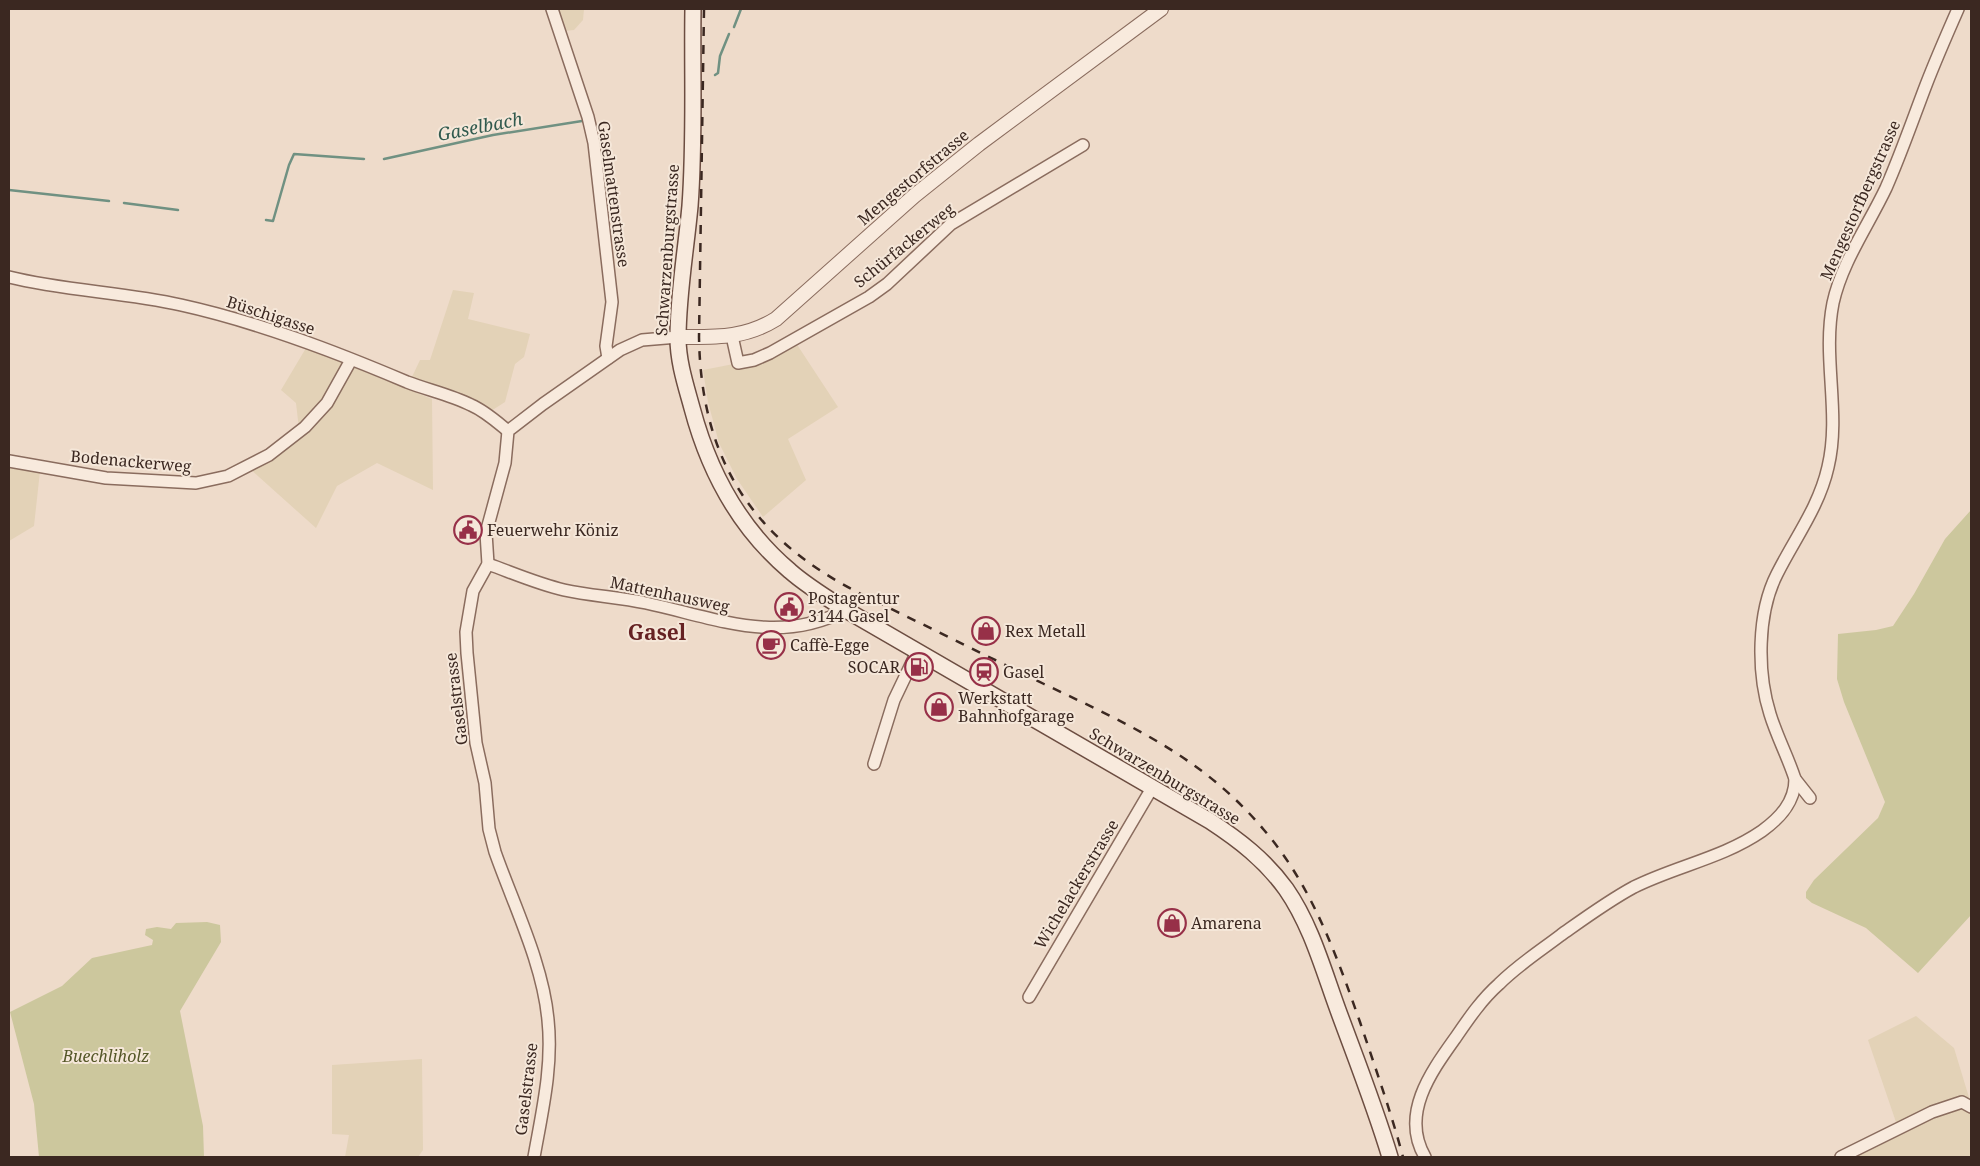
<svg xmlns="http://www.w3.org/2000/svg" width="1980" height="1166" font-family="'Noto Serif',serif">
  <rect width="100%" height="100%" fill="#eedbca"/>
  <g fill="#e3d2b7">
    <polygon points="556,9 584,9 583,20 574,30 564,31"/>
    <polygon points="453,290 474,293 468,319 530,334 524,357 515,364 505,402 491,411 411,379 420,360 430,360"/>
    <polygon points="794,340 838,407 788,439 806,480 763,517 737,479 719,443 708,402 703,370 754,360"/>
    <polygon points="306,348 432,399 433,490 377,463 337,486 316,528 250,469 299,429 296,403 281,390"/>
    <polygon points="9,463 40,471 34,526 9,541"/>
    <polygon points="1916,1016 1954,1048 1971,1104 1971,1157 1843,1157 1898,1128 1868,1040"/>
    <polygon points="422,1059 423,1150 418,1157 345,1157 349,1135 332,1134 332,1065"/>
  </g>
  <g fill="#ccc79d">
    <polygon points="1971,510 1971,915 1918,973 1866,928 1812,903 1806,898 1806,892 1814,880 1878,818 1885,802 1844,702 1837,679 1838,634 1876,630 1893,626 1914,594 1945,539"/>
    <polygon points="207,922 220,925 221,942 180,1011 203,1126 204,1157 39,1157 34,1104 10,1012 62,986 92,958 152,945 153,940 145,935 146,929 157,927 171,929 176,923"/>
  </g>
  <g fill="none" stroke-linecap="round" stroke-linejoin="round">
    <g stroke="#709182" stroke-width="2.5">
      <polyline points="734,27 741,9"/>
      <polyline points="715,75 718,73 720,56 729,34"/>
      <polyline points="384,159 493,135 582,121"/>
      <polyline points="9,190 109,201"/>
      <polyline points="124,203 178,210"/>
      <polyline points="266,220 273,221 289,165 294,154 364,159"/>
    </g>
    <defs>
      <g id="minor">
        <polyline points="552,9 588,117 594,143 612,302 606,346 608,358"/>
        <path d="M9,277C65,291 124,292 181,305C258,322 334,351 407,382C428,390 451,395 471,405C485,411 497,422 508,431"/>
        <polyline points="732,336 738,363 754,360 770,353 869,297 887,284 951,224 1083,145"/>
        <polyline points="9,461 106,478 196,483 228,476 269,455 305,427 327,403 351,360"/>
        <path d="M488,564C513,573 538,584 564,590C591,596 619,597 646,603C716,618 777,646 846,610"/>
        <polyline points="874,764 894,700 917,652"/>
        <polyline points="1795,779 1810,798"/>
        <polyline points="1029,997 1152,788"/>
        <path d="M534,1157C542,1112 553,1066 548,1020C543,964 514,906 495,852L489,829L485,783L476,743L467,653L466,632L473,591L488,564L486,533L505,463L508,431L543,404L620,350L642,340L678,337"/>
        <path d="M1425,1157C1400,1114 1431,1072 1456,1037C1469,1018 1482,999 1499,984C1518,965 1540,951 1561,935C1585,918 1608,901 1634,887C1676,866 1723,858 1762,831C1780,818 1795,802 1795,779C1788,757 1777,737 1770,714C1757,673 1757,613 1777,574C1795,538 1819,507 1828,467C1841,413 1822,358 1833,303C1842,262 1868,226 1886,188C1901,154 1913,119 1926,85C1936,59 1947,34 1958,9"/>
        <polyline points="1841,1157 1932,1112 1962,1102 1971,1107"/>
      </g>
      <path id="tertiary" d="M678,337C715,337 744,339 776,319L914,196L979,144L1161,9"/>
      <path id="secondary" d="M693,9C692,74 695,140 690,206C686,250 678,294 678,338C678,362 686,386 692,408C709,472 739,528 790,571C807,586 827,598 846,610L1210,821C1239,840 1265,860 1286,889C1311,925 1323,969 1338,1010C1356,1059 1375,1107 1390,1157"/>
    </defs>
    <use href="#minor" stroke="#8a6c5e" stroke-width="14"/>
    <use href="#tertiary" stroke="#8a6c5e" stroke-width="16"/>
    <use href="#secondary" stroke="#6c4d41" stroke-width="18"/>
    <use href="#minor" stroke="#f8eadd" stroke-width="11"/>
    <use href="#tertiary" stroke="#f8eadd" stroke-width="14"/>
    <use href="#secondary" stroke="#f8eadd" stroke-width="15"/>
    <path stroke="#3b2821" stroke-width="2.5" stroke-dasharray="9 9" stroke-linecap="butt" d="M704,9L699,337C701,460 752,539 861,594C922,624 983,654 1044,684C1128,724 1203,757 1264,830C1312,886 1336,954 1360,1022C1375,1067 1391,1112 1403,1157"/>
  </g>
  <defs>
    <symbol id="civic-ring" viewBox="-11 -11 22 22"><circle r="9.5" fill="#f5e7d9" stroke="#973048" stroke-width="1.5"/><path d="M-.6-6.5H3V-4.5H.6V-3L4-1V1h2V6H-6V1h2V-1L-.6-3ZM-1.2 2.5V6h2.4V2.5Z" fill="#973048"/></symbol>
    <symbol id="shop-ring" viewBox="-11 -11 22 22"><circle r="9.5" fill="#f5e7d9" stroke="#973048" stroke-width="1.5"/><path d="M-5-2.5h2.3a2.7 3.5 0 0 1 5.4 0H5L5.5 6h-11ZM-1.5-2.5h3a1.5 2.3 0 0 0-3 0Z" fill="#973048"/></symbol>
    <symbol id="cafe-ring" viewBox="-11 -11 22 22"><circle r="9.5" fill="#f5e7d9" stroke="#973048" stroke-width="1.5"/><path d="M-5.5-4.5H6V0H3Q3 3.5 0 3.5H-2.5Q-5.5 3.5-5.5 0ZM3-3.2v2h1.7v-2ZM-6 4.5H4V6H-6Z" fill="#973048"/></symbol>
    <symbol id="fuel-ring" viewBox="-11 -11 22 22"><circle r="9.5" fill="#f5e7d9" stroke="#973048" stroke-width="1.5"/><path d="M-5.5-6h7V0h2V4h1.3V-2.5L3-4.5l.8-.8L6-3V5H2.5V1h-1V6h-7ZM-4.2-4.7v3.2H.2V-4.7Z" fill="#973048"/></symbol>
    <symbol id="station-ring" viewBox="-11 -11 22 22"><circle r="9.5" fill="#f5e7d9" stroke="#973048" stroke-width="1.5"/><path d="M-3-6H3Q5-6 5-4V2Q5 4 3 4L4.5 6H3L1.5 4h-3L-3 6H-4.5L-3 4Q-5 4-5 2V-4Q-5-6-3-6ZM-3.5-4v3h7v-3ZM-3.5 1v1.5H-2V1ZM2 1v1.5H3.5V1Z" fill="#973048"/></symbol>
  </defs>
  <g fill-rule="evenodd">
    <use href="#civic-ring" x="452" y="514" width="32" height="32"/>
    <use href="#civic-ring" x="773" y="591" width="32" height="32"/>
    <use href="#shop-ring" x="970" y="615" width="32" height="32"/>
    <use href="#cafe-ring" x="755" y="629" width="32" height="32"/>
    <use href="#fuel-ring" x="903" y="651" width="32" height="32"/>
    <use href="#station-ring" x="968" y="656" width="32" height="32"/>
    <use href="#shop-ring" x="923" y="691" width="32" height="32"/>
    <use href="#shop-ring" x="1156" y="907" width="32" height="32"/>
  </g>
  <g text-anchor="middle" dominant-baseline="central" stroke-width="4" stroke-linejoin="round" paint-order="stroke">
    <g font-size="16" fill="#3b2821" stroke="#f5e7d9">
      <text transform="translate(913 177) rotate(-40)">Mengestorfstrasse</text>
      <text transform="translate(614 194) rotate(82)">Gaselmattenstrasse</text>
      <text transform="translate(1860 200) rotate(-66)">Mengestorfbergstrasse</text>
      <text transform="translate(904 245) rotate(-39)">Schürfackerweg</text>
      <text transform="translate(667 250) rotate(-86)">Schwarzenburgstrasse</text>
      <text transform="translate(271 315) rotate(18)">Büschigasse</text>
      <text transform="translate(131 461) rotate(5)">Bodenackerweg</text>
      <text transform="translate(670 594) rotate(12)">Mattenhausweg</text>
      <text transform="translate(456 699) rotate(-97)">Gaselstrasse</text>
      <text transform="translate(1165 776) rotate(31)">Schwarzenburgstrasse</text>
      <text transform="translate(1076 884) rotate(-59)">Wichelackerstrasse</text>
      <text transform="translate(526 1089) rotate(-83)">Gaselstrasse</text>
    </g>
    <g font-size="16" fill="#3b2821" stroke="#f5e7d9" text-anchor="start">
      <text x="487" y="530">Feuerwehr Köniz</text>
      <text x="808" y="598">Postagentur<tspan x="808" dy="18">3144 Gasel</tspan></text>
      <text x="1005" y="631">Rex Metall</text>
      <text x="790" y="645">Caffè-Egge</text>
      <text x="900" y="667" text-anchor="end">SOCAR</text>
      <text x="1003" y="672">Gasel</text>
      <text x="958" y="698">Werkstatt<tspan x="958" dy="18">Bahnhofgarage</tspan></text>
      <text x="1191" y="923">Amarena</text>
    </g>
    <g font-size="16" font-style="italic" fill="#555728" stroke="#f5e7d9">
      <text x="106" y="1056">Buechliholz</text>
    </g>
    <g font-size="18" font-style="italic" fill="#315a4e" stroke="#f5e7d9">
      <text transform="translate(480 126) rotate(-11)">Gaselbach</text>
    </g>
    <g font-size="21" font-weight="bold" fill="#662223" stroke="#f5e7d9">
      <text x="657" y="632">Gasel</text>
    </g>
  </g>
  <rect width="1980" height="1166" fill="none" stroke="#3b2821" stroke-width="20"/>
</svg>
